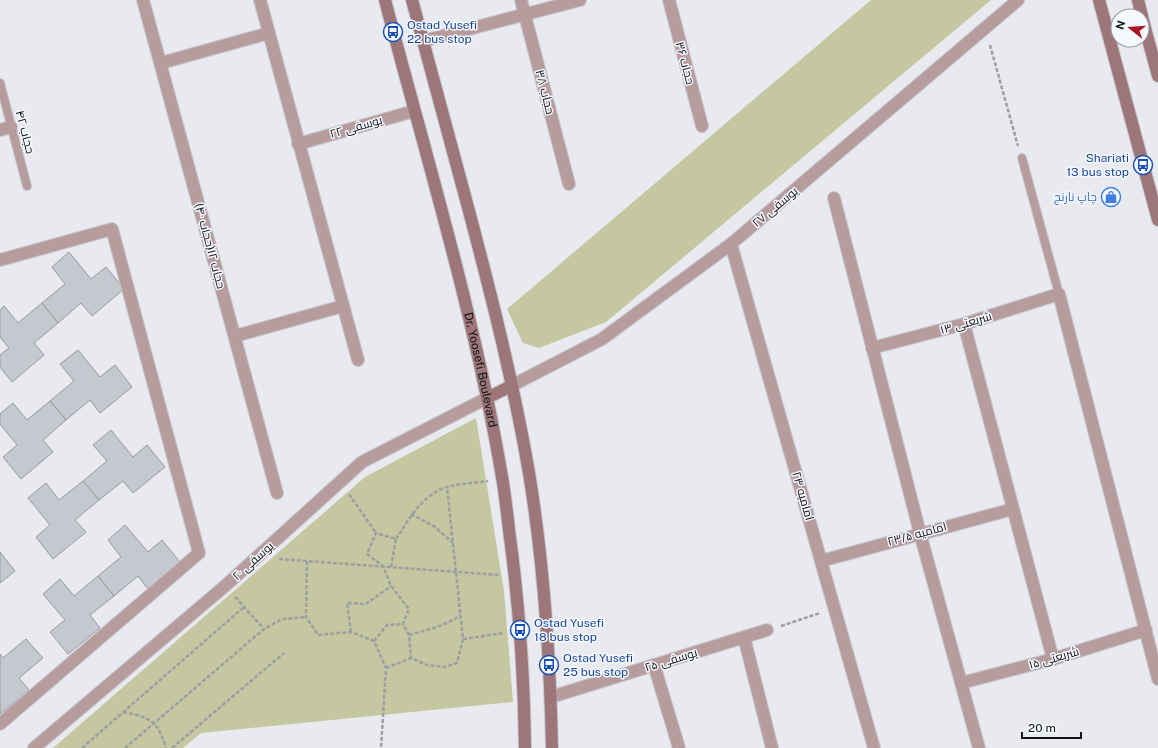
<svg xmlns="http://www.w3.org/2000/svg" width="1158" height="748" font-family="'Public Sans',Cairo,sans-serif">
  <rect width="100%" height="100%" fill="#e8eaf0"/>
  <g fill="#c5c7a0">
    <polygon points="871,0 991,0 606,322 539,348 523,343 507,309"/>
    <polygon points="476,418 504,591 513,702 201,733 183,748 53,748 365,477"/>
  </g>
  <g fill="#c5c8ce" stroke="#97999f">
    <polygon points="69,252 91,279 106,267 124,289 92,316 81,303 58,323 42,303 65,284 52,267"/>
    <polygon points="42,303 58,323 34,343 44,355 12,382 0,367 0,355 9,348 0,337 0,310 4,306 18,323"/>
    <polygon points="78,350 100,377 115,365 132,387 100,413 90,400 66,420 50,401 74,381 60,364"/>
    <polygon points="50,401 66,420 43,440 53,452 21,479 3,457 17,445 0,424 0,414 13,403 27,420"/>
    <polygon points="111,430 133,457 147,445 165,467 133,493 123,481 99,500 83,481 107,461 93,445"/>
    <polygon points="83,481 99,500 75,520 86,532 53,559 36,537 50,525 28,498 46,483 59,500"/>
    <polygon points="125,525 148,552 162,540 180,562 148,589 138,576 114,596 98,576 121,557 108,540"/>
    <polygon points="0,552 15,571 0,583"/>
    <polygon points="98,576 114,596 90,615 100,628 68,654 50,632 65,620 43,594 60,579 74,596"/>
    <polygon points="26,639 43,658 19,678 29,690 0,714 0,654 3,658"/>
  </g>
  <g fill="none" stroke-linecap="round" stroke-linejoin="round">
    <defs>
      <g id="lane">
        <polyline points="0,83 27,186"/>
        <polyline points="1022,158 1059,294"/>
      </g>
      <g id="street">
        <polyline points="143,0 277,493"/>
        <polyline points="260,0 358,360"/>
        <polyline points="521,0 569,184"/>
        <polyline points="669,0 702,126"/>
        <polyline points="423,41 580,0"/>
        <polyline points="161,63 269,33"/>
        <polyline points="0,130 11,127"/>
        <polyline points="298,144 414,111"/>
        <polyline points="834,198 921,537 979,748"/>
        <polyline points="731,244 874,748"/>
        <polyline points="0,260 112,229 199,553 0,724"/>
        <polyline points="964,324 1053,659"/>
        <polyline points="235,336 343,306"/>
        <polyline points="872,348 964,324 1059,294 1158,679"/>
        <polyline points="511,386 602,339 731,244 1018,0"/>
        <polyline points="821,561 1013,509"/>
        <polyline points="744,637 772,748"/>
        <polyline points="654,665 679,748"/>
        <polyline points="961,683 1053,659 1146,630"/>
        <polyline points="551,697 767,630"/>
        <polyline points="34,748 225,586 362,462 487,398"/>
      </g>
      <g id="secondary">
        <path id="s1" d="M385,0C426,157 475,316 502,477C505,494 507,512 509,530C519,602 524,675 525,748"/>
        <path d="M412,0C431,70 450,141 469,211C492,298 514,385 529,473C544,564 550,656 552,748"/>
        <polyline points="1099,0 1158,220"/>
        <polyline points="1138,0 1142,16"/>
        <polyline points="1142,17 1158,76"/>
        <polyline points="487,398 511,386"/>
      </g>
    </defs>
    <use href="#lane" stroke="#c6c7cd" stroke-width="10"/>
    <use href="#street" stroke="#c6c7cd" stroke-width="14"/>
    <use href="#secondary" stroke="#c6c7cd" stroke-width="14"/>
    <g stroke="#9d9ea3" stroke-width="2.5" stroke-dasharray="4 2" stroke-linecap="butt">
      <polyline points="990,45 1018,146"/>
      <polyline points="349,494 376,533"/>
      <polyline points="411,514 435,527 453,543"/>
      <path d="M396,539C409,519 423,494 447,487C460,483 475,483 488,481"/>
      <polyline points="279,559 499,575"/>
      <polyline points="307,561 306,617 318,635 351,632 374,641 386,668 381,748"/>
      <polyline points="391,567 396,539 376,533 367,554 383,566 391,586 409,609 403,624 409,635 411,658"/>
      <polyline points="235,597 264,629"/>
      <polyline points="781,626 820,613"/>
      <polyline points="351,632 347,603 366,604 391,586"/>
      <path d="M409,635C427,630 445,626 461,615"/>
      <polyline points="463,639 504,633"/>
      <polyline points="374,641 387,625 403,624"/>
      <polyline points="386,668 411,658 427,665 445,667 457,663 463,639 447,487"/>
      <path d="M123,712C150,717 158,721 166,748"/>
      <polyline points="82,748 244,607"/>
      <polyline points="125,748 264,629 282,619 306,617"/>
      <polyline points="172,748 284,653"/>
    </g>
    <use href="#lane" stroke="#b79c9e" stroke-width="8"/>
    <use href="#street" stroke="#b79c9e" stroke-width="12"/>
    <use href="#secondary" stroke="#9d767a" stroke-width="12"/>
  </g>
  <defs>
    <symbol id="bus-ring" viewBox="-11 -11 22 22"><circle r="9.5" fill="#f5f8fe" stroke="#1a4fb4" stroke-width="1.5"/><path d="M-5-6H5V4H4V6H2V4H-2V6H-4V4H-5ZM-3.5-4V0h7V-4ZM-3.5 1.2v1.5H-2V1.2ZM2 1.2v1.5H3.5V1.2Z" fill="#1a4fb4"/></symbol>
    <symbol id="shop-ring" viewBox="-11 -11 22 22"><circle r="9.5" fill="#f5f8fe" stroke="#3f7fe0" stroke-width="1.5"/><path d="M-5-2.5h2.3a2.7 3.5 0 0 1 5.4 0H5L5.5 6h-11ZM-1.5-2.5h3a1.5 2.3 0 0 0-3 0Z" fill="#3f7fe0"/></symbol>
  </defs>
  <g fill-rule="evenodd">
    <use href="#bus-ring" x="382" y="21" width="22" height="22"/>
    <use href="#bus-ring" x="1132" y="154" width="22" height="22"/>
    <use href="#shop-ring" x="1100" y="186" width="22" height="22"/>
    <use href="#bus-ring" x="509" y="619" width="22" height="22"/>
    <use href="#bus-ring" x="538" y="654" width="22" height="22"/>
  </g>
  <g text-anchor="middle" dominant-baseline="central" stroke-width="3" stroke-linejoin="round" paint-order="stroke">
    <g font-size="12" fill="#164399" stroke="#f5f8fe" text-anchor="start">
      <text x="407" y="25">Ostad Yusefi<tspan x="407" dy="14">22 bus stop</tspan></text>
      <text x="1129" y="158" text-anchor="end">Shariati<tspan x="1129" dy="14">13 bus stop</tspan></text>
      <text x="534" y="623">Ostad Yusefi<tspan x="534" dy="14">18 bus stop</tspan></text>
      <text x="563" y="658">Ostad Yusefi<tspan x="563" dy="14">25 bus stop</tspan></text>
    </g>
    <g font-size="12" fill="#111214" stroke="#f5f8fe">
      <text transform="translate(685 63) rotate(75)">حجاب ۳۶</text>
      <text transform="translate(545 92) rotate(76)">حجاب ۳۸</text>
      <text transform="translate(356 127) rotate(-16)">یوسفی ۲۲</text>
      <text transform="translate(25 132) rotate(75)">حجاب ۴۲</text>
      <text transform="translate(775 207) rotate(-40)">یوسفی ۲۷</text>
      <text transform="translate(210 246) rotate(75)">حجاب ۱۲(حجاب ۴۰)</text>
      <text transform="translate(966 323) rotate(-16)">شریعتی ۱۳</text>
      <text stroke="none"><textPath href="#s1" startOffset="382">Dr. Yoosefi Boulevard</textPath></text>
      <text transform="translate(803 496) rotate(74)">امامیه ۲۳</text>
      <text transform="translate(917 534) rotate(-15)">امامیه ۲۳/۵</text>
      <text transform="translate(253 561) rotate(-42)">یوسفی ۲۰</text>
      <text transform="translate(1054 658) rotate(-16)">شریعتی ۱۵</text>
      <text transform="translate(671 660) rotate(-17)">یوسفی ۲۵</text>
    </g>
    <g font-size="12" fill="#366cbe" stroke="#f5f8fe" text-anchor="end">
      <text x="1097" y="197">چاپ نارنج</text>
    </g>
  </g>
  <g transform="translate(1130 28) rotate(287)"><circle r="19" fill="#f5f8fe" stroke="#9a9ca0"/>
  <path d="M0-3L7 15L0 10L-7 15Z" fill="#ab1624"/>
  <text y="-6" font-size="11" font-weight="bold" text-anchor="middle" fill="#111214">N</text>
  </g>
  <path d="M1022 732v6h59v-6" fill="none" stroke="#111214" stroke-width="2"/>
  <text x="1028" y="732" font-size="12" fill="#111214" stroke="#f5f8fe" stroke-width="3" paint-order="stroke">20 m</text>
</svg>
